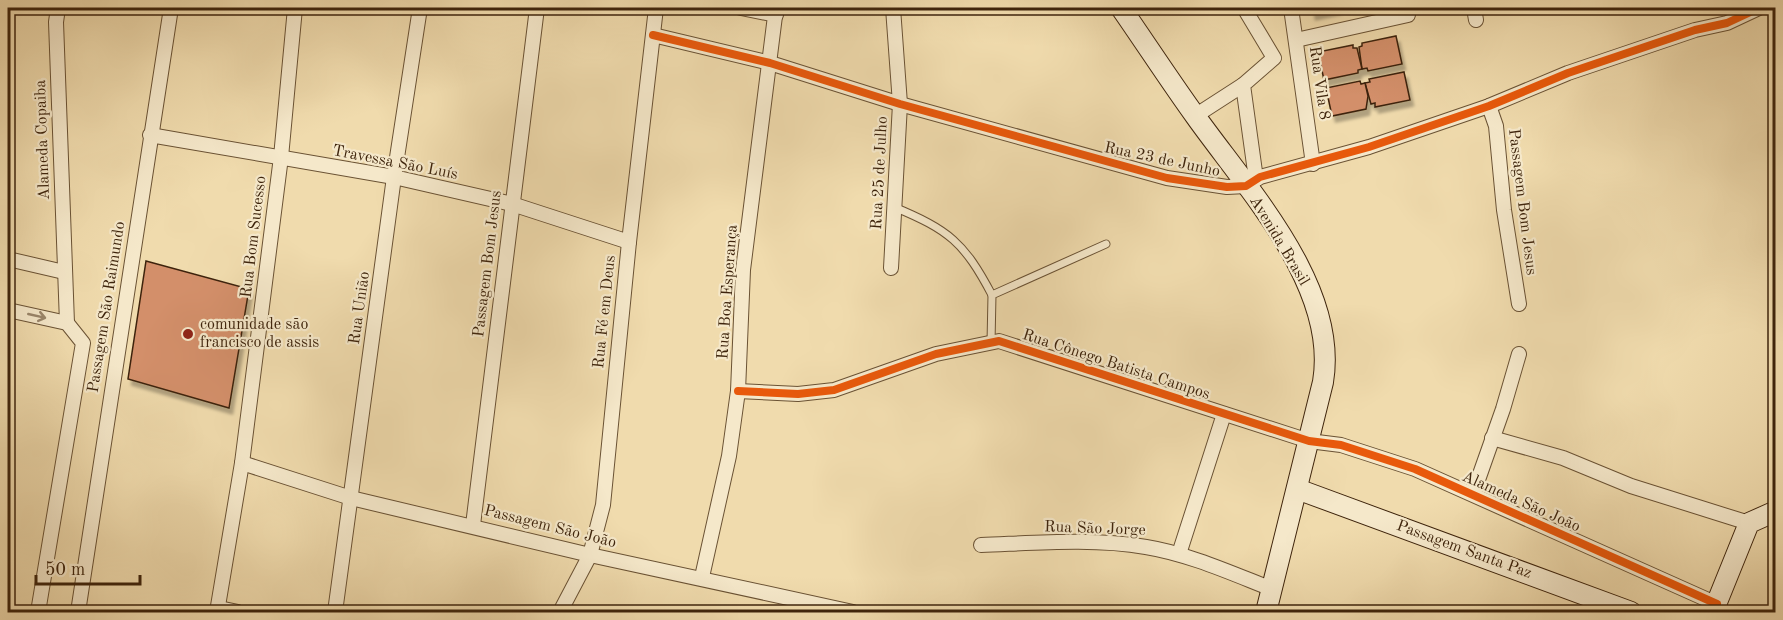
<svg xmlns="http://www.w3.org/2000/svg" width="1783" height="620" font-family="'Old Standard TT',serif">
  <defs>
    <filter id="shadow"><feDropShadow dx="3.5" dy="6" stdDeviation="1.5" flood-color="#0004"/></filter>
  </defs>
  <rect width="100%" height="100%" fill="#f0dbad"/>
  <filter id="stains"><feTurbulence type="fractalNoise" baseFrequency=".00333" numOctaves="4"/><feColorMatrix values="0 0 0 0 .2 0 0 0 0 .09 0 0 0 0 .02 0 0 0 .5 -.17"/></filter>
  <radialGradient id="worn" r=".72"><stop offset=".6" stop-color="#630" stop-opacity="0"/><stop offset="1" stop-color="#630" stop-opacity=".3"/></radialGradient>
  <g fill="#d38f6a" stroke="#3e240c" stroke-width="1.5" filter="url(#shadow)">
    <polygon points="1311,8 1339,8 1312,14"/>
    <polygon points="1396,36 1402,64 1368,71 1367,68 1362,69 1359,47 1362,46 1362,43"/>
    <polygon points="1353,45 1353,48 1357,48 1362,69 1358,70 1358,73 1324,80 1318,52"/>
    <polygon points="1404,72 1410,100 1375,107 1375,103 1371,104 1365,83 1370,82 1369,79"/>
    <polygon points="1360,81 1361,84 1365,83 1368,96 1366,109 1332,116 1326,88"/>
    <polygon points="146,261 249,289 229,408 128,379"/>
  </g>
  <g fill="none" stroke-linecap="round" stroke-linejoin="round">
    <defs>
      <g id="lane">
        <path d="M894,207C949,230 964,242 992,295"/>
        <polyline points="991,343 992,295 1106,244"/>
      </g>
      <g id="street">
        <polyline points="58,8 56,22 67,323"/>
        <polyline points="741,8 776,15"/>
        <polyline points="1244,8 1274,58 1243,85 1256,179"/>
        <polyline points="1291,8 1313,164"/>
        <polyline points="1474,8 1476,20"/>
        <polyline points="653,35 770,63 900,104 1167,178 1227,187 1246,186 1260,177 1369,147 1489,106 1568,73 1695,30 1727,23 1759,8"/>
        <polyline points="1296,40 1408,15"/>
        <polyline points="1489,106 1496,126 1504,210 1519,304"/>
        <polyline points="1195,116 1243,85"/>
        <polyline points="150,135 394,177 512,204 629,242"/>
        <polyline points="8,259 64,272"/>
        <polyline points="891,268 900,104 893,8"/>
        <polyline points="8,310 67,323 83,343 38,612"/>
        <polyline points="738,391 798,394 834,390 936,354 999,341 1309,441 1341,445 1415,469 1717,604"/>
        <polyline points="1492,438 1563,458 1631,486 1749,523"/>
        <polyline points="242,463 351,498 590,555 853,612"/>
        <polyline points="1473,494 1503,409 1519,354"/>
        <polyline points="473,525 537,8"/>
        <path d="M981,545C1035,543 1093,538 1146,547C1189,554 1231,573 1272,589"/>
        <polyline points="1179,554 1224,414"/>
        <polyline points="702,577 729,456 738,391 743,270 776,8"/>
        <polyline points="219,608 238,612"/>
        <polyline points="78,612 171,8"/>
        <polyline points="217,612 242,463 281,157 295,8"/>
        <polyline points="335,612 394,177 420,8"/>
        <polyline points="560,612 590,555 603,505 629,242 656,8"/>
      </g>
      <g id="secondary">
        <path d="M1121,8C1146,44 1170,81 1196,117C1248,190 1339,287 1323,382L1266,612"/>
        <polyline points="1297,489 1631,612"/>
        <polyline points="1713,612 1749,523 1776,511"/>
      </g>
    </defs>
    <use href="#lane" stroke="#6a5234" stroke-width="9"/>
    <use href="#street" stroke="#6a5234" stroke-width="16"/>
    <use href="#secondary" stroke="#3e240c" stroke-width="22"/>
    <use href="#lane" stroke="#f5e8ca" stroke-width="7"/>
    <use href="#street" stroke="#f5e8ca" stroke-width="14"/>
    <use href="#secondary" stroke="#f5e8ca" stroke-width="20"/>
    <defs>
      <g id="cycleway">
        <polyline points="653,35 770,63 900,104 1167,178 1227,187 1246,186 1260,177 1369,147 1489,106 1568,73 1695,30 1727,23 1759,8"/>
        <polyline points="738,391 798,394 834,390 936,354 999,341 1309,441 1341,445 1415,469 1717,604"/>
      </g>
    </defs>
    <use href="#cycleway" stroke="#f5e8ca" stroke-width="11"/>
    <use href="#cycleway" stroke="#e8590c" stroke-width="8"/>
  </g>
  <defs><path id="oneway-shaft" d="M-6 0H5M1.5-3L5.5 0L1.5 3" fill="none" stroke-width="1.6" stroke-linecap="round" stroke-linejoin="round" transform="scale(1.5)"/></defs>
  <use stroke="#9a866b" href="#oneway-shaft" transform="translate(37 316) rotate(13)"/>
  <circle fill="#8f2418" stroke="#f5e8ca" stroke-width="2" cx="188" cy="334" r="6"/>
  <g text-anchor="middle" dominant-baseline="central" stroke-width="4.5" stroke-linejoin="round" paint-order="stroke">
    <g font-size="16" fill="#3e240c" stroke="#f5e8ca">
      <text transform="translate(1319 83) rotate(82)">Rua Vila 8</text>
      <text transform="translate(43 140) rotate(-92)">Alameda Copaiba</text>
      <text transform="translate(1162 160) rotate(12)">Rua 23 de Junho</text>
      <text transform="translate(395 163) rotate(11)">Travessa São Luís</text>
      <text transform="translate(880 173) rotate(-87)">Rua 25 de Julho</text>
      <text transform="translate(1522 202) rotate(83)">Passagem Bom Jesus</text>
      <text transform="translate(254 237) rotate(-83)">Rua Bom Sucesso</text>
      <text transform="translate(1279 241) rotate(59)">Avenida Brasil</text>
      <text transform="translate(488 264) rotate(-83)">Passagem Bom Jesus</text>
      <text transform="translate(728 292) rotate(-86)">Rua Boa Esperança</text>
      <text transform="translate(107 307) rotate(-81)">Passagem São Raimundo</text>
      <text transform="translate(360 308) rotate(-82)">Rua União</text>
      <text transform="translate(605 312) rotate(-84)">Rua Fé em Deus</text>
      <text transform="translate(1116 365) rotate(18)">Rua Cônego Batista Campos</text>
      <text transform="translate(1521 502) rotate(24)">Alameda São João</text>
      <text transform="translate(550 527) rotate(14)">Passagem São João</text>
      <text transform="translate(1095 529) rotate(2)">Rua São Jorge</text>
      <text transform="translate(1464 550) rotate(20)">Passagem Santa Paz</text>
    </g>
    <g font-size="16" fill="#3e240c" stroke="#f5e8ca" text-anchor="start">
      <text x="200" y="325">comunidade são<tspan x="200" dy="18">francisco de assis</tspan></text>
    </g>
  </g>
  <rect width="1783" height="620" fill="none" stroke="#f0dbad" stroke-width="30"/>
  <rect x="9" y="9" width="1765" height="602" fill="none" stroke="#3e240c" stroke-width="3"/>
  <rect x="15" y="15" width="1753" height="590" fill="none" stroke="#3e240c" stroke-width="1.5"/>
  <path d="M36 575v9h104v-9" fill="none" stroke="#3e240c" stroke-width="3"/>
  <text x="45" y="575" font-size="18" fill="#3e240c" stroke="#f5e8ca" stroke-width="4.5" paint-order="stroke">50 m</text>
  <rect width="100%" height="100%" filter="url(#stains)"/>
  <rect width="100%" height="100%" fill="url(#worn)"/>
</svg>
